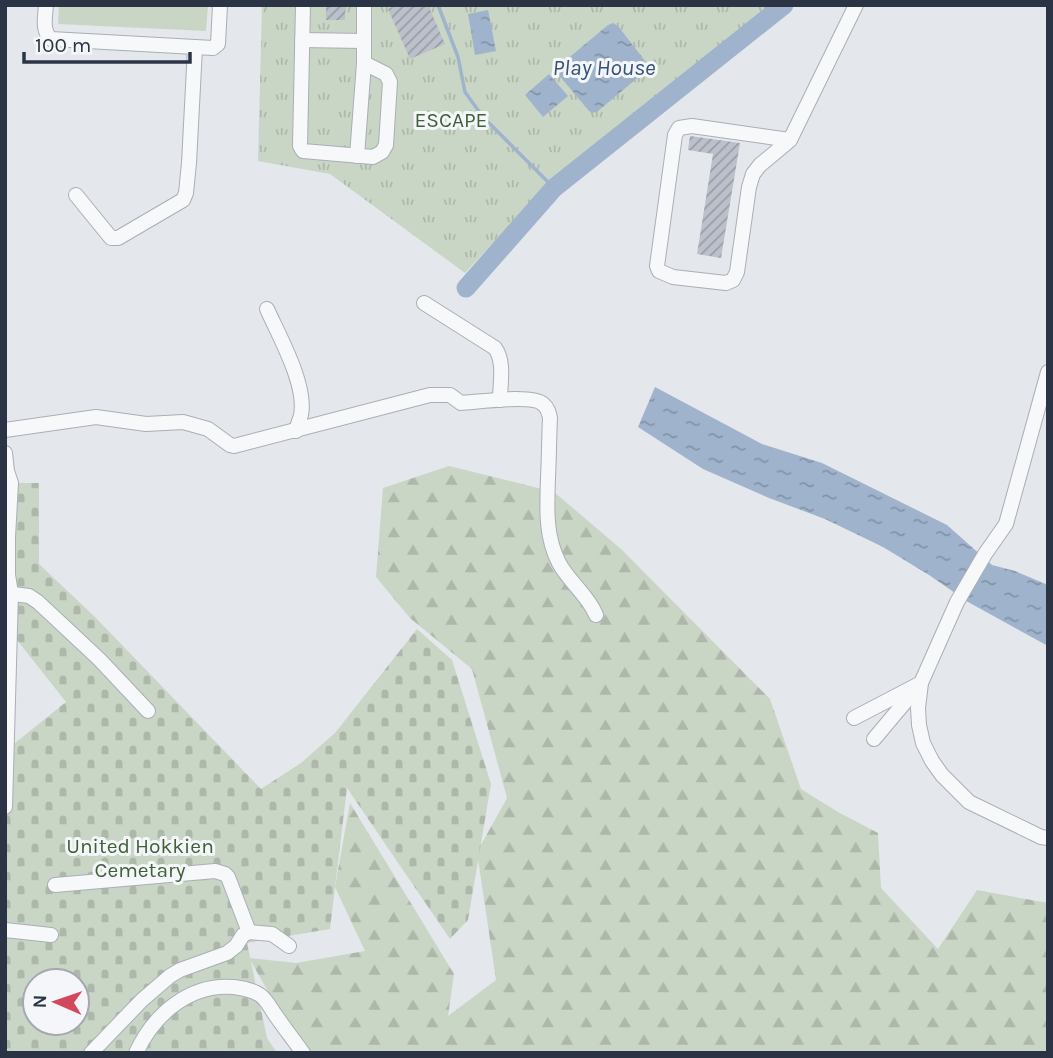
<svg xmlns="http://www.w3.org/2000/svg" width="1053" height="1058" font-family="Karla,sans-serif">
  <defs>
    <pattern id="forest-firs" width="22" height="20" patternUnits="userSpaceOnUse" patternTransform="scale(1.75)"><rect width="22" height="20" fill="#c9d6c5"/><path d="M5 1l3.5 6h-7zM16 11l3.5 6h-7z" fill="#adb8ab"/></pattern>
    <pattern id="cemetery-stones" width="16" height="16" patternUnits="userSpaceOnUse" patternTransform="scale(1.75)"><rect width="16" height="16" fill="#c9d6c5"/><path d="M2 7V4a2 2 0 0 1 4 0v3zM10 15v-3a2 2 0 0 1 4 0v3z" fill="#adb8ab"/></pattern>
    <pattern id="park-tufts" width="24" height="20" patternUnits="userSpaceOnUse" patternTransform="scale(1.75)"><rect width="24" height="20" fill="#c9d6c5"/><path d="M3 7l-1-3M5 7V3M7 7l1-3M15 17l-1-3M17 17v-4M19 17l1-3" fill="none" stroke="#adb8ab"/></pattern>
    <pattern id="water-ripples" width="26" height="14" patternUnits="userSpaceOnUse" patternTransform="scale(1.75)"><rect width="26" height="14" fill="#9fb4cc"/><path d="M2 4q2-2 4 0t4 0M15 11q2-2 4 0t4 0" fill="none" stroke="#8293a7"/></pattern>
    <pattern id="building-hatch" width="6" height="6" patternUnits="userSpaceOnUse" patternTransform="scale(1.75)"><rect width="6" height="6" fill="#bbc0ca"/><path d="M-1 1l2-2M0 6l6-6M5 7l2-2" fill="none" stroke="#989da6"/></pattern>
  </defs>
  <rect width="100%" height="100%" fill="#e4e7ec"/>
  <polygon fill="#c9d6c5" points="59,5 208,5 206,31 58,24"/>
  <polygon fill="url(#forest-firs)" points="449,466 554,492 621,549 770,699 801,789 838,812 878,833 881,888 938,949 977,890 1048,903 1048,1053 295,1053 269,993 249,958 296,963 365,951 335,887 350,803 454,974 448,1016 496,980 477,852 507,798 472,669 410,618 376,577 383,488"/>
  <path fill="url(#cemetery-stones)" fill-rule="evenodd" d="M5,483H39V564L95,617L261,789L301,763L335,733L417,629L452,660L491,784L468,920L450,939L347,788L330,929L247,943L267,1038L277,1053H5V751L66,702L17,640L5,508ZM35,981H77V1023H35Z"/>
  <polygon fill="url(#park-tufts)" points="262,5 774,5 556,175 465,273 330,174 258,161"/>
  <g fill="url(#water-ripples)">
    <polygon points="488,10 496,51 475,55 468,14"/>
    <polygon points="613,23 618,26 649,66 647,70 598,111 593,113 589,111 558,74 557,70 559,66 608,25"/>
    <polygon points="549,74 568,96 543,117 525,95"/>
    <polygon points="655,387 762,444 822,463 947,525 992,565 1015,571 1048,585 1048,646 968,602 929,575 883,547 825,519 769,498 703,469 638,427"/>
  </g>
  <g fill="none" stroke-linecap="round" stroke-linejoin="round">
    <polyline stroke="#9fb4cc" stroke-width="3.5" points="438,5 458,57 465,92 483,117 554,188"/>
    <polyline stroke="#9fb4cc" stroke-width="19" points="466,288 554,188 784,5"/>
  </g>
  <g fill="url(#building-hatch)">
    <rect x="326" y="5" width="19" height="15"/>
    <polygon points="397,5 428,5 445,44 410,59 388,9"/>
    <polygon points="690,136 740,143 721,258 697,254 713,154 688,150"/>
  </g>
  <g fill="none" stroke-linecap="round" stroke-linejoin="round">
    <defs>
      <g id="minor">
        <path d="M46,5C45,17 42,31 51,39L213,48L218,44L220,5"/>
        <polyline points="303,5 300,146 303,151 373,157 382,152 386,145 390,82 386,74 364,63"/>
        <polyline points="302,40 364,41"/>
        <polyline points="790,140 692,126 679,128 675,135 657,266 659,271 673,277 726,283 733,280 737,272 749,187 753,174 760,165 790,140 856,5"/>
        <polyline points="357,156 364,63 364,5"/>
        <polyline points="76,195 111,238 118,238 183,200 186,193 189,163 195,48"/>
        <path d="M424,303L495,348C505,362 500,383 500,400"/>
        <path d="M267,309C279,336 307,385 301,415C300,420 297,425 296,431"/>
        <polyline points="1048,372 1006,524 985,554 957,602 921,683 918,708 919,725 923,743 932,761 942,775 969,802 1041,837 1048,838"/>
        <path d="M5,430L96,417L146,424L183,422L208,429L230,445L234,446L430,395H450L461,403C478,402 532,394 543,404C548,408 549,413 550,418C549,438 549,458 548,478C547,507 545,536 559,563C569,582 588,595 596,615"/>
        <polyline points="5,453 7,471 11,483 8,537 8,575 11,593 5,807"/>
        <polyline points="5,593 29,596 38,602 99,659 148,711"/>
        <polyline points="854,718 921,683"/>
        <polyline points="874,739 916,689"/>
        <polyline points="55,885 215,871 225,874 228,877 249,932"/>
        <polyline points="5,930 51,935"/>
        <polyline points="91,1053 142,1000 170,976 180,970 227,953 236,946 243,935 249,932 272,934 289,946"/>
        <path d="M136,1053C154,1014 190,983 234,987C242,988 254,991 260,995C266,999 270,1007 274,1013C283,1026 293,1039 303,1053"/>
      </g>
    </defs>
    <use href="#minor" stroke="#a9aeb7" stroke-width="16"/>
    <use href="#minor" stroke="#f7f8fa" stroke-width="14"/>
  </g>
  <g text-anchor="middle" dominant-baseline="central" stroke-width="6" stroke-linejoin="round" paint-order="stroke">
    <g font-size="21" fill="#3f6138" stroke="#f4f6f9">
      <text x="451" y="120">ESCAPE</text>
      <text x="140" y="846">United Hokkien<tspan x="140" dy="24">Cemetary</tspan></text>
    </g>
    <g font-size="23" font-style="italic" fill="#34527a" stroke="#f4f6f9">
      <text x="604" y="67">Play House</text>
    </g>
  </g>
  <rect width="1053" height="1058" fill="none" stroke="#2b3445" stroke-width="14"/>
  <g transform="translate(56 1002) rotate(272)"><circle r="33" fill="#f4f6f9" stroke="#a4a8b1" stroke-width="2"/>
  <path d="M0-5L12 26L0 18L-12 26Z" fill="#d1495b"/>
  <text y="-10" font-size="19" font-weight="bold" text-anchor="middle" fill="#2b3445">N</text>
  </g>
  <path d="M24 52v10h166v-10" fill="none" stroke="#2b3445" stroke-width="3.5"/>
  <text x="35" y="52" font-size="21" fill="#2b3445" stroke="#f4f6f9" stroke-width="5" paint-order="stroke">100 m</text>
</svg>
